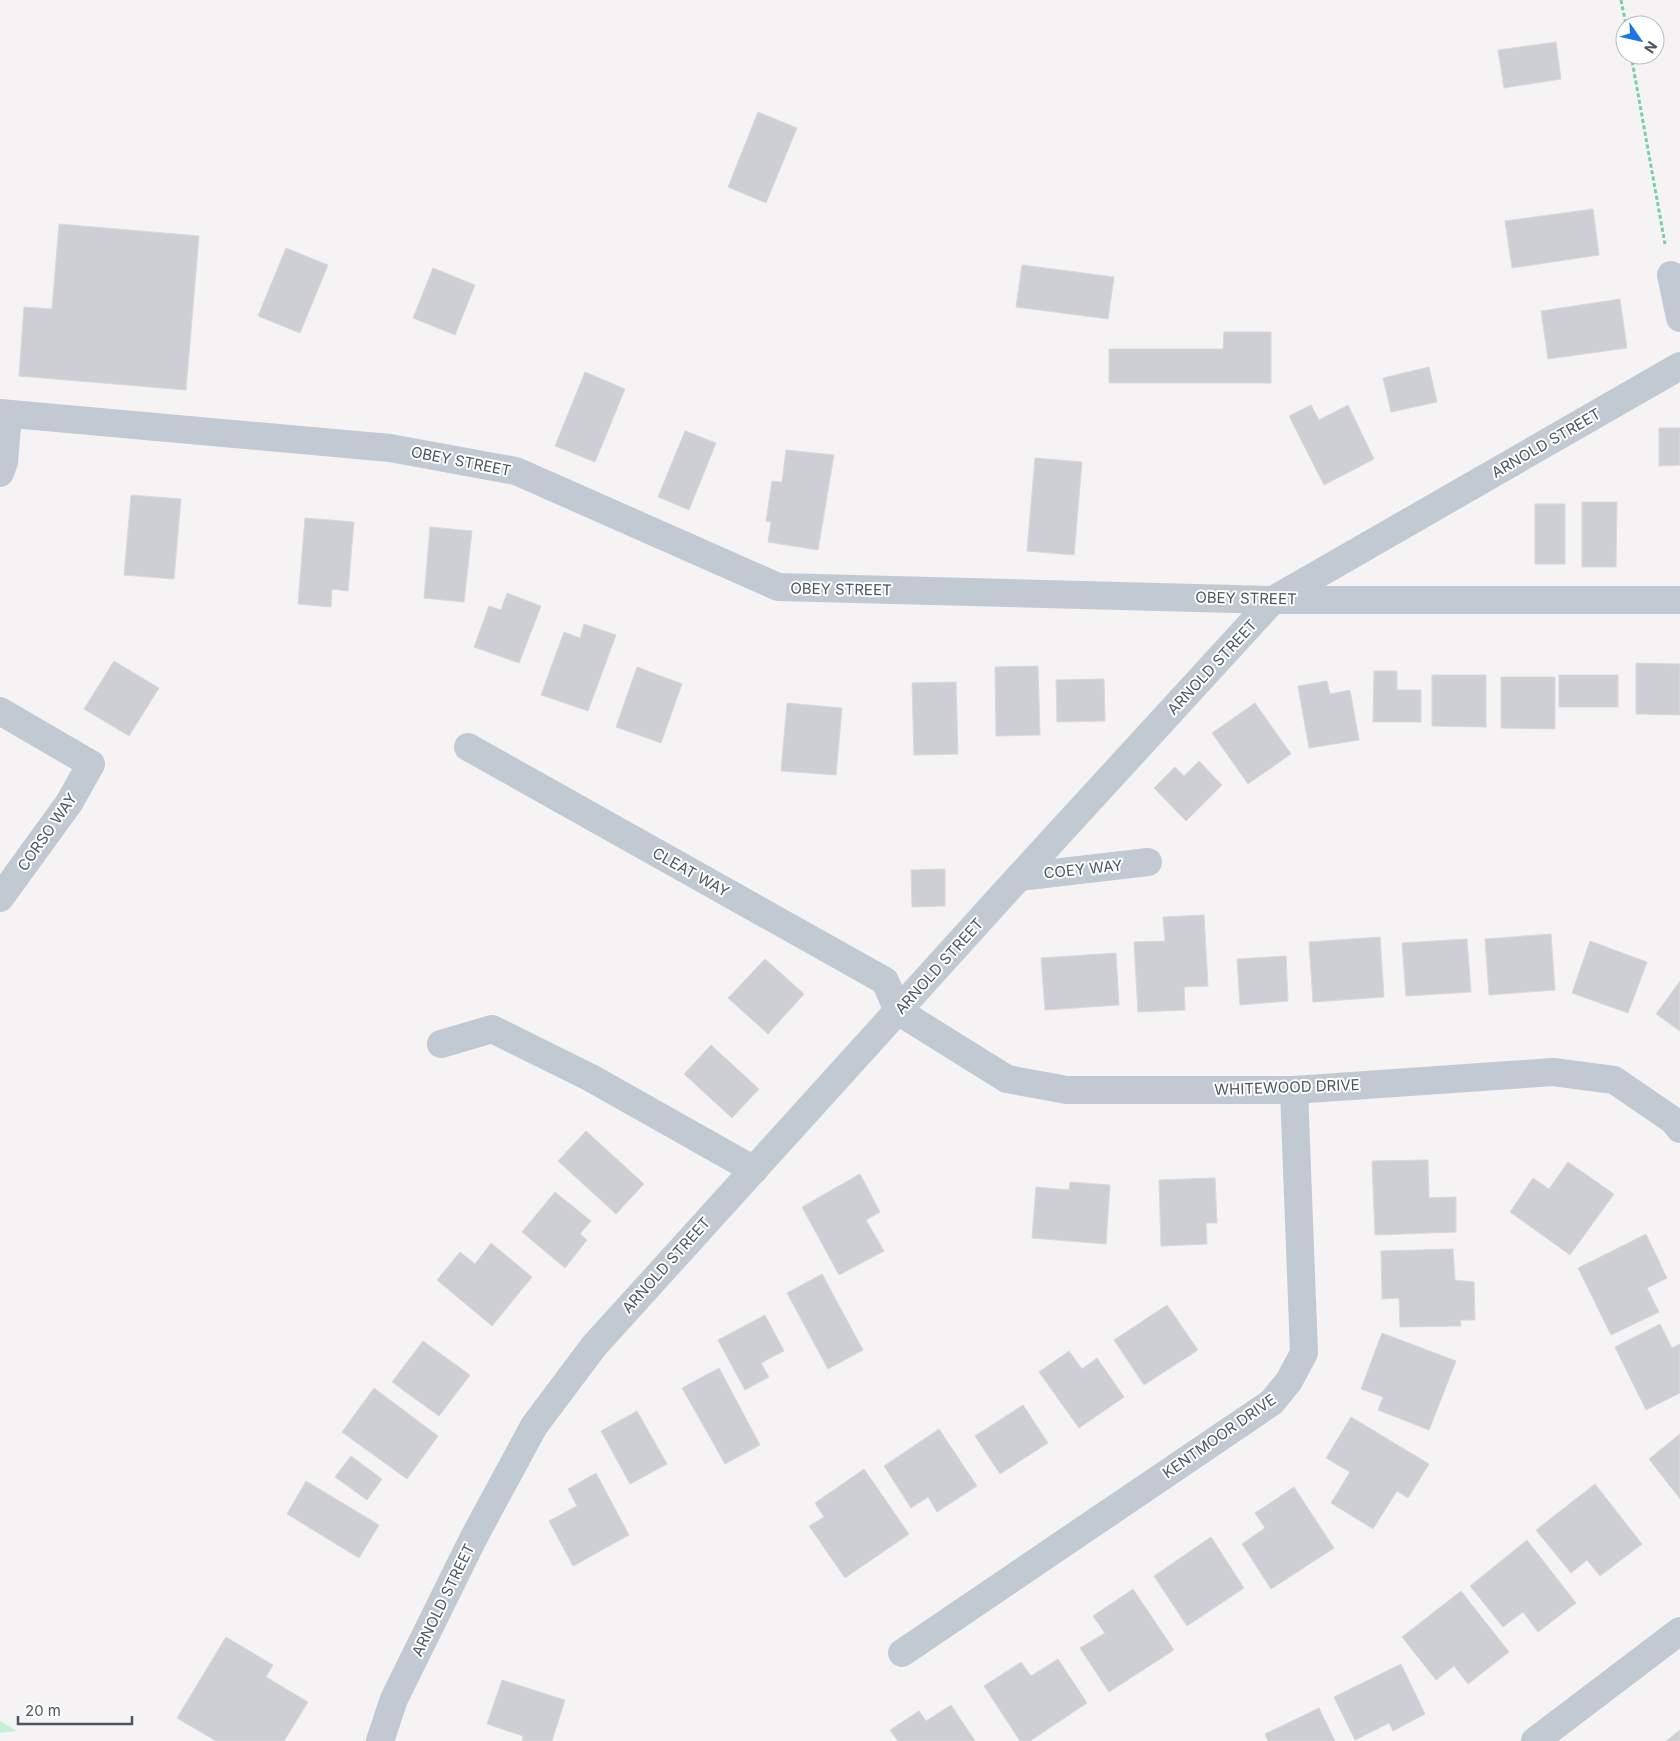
<svg xmlns="http://www.w3.org/2000/svg" width="1680" height="1741" font-family="Inter,sans-serif">
  <rect width="100%" height="100%" fill="#f5f3f3"/>
  <polygon fill="#c3f1d5" points="0,1721 17,1731 0,1733"/>
  <g fill="#cdcfd5" stroke="#d7d9de">
    <polygon points="1556,42 1561,79 1504,88 1498,50"/>
    <polygon points="758,112 797,128 766,203 728,187"/>
    <polygon points="1593,209 1599,255 1512,268 1505,221"/>
    <polygon points="59,224 199,236 186,390 19,376 24,307 52,309"/>
    <polygon points="286,248 328,265 300,333 258,316"/>
    <polygon points="1022,265 1114,277 1108,319 1016,307"/>
    <polygon points="433,268 475,285 455,335 413,318"/>
    <polygon points="1620,299 1627,348 1548,359 1541,311"/>
    <polygon points="1224,332 1271,332 1271,383 1109,383 1109,349 1223,349"/>
    <polygon points="1429,367 1437,402 1391,412 1383,378"/>
    <polygon points="585,372 625,389 595,462 555,446"/>
    <polygon points="1311,405 1319,420 1348,405 1374,459 1324,485 1289,416"/>
    <polygon points="1659,428 1680,428 1680,465 1659,466"/>
    <polygon points="685,431 716,443 689,510 658,497"/>
    <polygon points="786,450 834,455 818,550 768,542 771,522 766,521 772,481 782,482"/>
    <polygon points="1035,458 1082,462 1074,555 1027,551"/>
    <polygon points="131,495 181,499 174,579 124,575"/>
    <polygon points="1582,502 1617,502 1616,567 1582,567"/>
    <rect x="1535" y="504" width="30" height="60"/>
    <polygon points="305,518 354,522 348,591 332,589 331,607 298,604"/>
    <polygon points="430,527 472,531 464,602 424,598"/>
    <polygon points="507,593 541,606 519,663 474,647 489,606 501,610"/>
    <polygon points="584,624 616,635 588,711 541,695 564,632 580,638"/>
    <polygon points="114,661 159,688 129,736 84,709"/>
    <polygon points="1636,663 1680,664 1680,715 1636,714"/>
    <polygon points="1038,666 1040,735 996,736 995,667"/>
    <polygon points="637,667 682,684 661,743 616,727"/>
    <polygon points="1374,671 1397,671 1397,690 1421,690 1421,722 1373,722"/>
    <polygon points="1432,675 1486,675 1486,727 1432,726"/>
    <rect x="1559" y="675" width="59" height="32"/>
    <polygon points="1501,677 1555,677 1555,729 1501,728"/>
    <polygon points="1104,679 1105,721 1057,722 1056,680"/>
    <polygon points="1327,681 1330,694 1350,690 1359,740 1309,748 1298,686"/>
    <polygon points="956,682 958,754 914,755 912,683"/>
    <polygon points="787,703 842,708 836,775 781,771"/>
    <polygon points="1255,703 1291,754 1248,784 1212,733"/>
    <polygon points="1199,761 1222,785 1186,821 1154,788 1175,767 1184,776"/>
    <polygon points="945,869 945,906 912,907 911,870"/>
    <polygon points="1204,915 1208,986 1184,987 1185,1010 1138,1012 1134,942 1165,941 1163,917"/>
    <polygon points="1551,934 1555,990 1489,995 1485,939"/>
    <polygon points="1380,937 1384,997 1313,1002 1309,942"/>
    <polygon points="1467,939 1471,992 1406,996 1402,943"/>
    <polygon points="1590,941 1647,962 1628,1013 1572,993"/>
    <polygon points="1116,953 1119,1005 1045,1010 1041,958"/>
    <polygon points="1286,956 1288,1001 1240,1005 1237,959"/>
    <polygon points="765,959 804,994 768,1034 728,998"/>
    <polygon points="1680,981 1680,1031 1656,1014"/>
    <polygon points="711,1045 759,1089 732,1118 684,1074"/>
    <polygon points="586,1131 644,1184 616,1214 558,1161"/>
    <polygon points="1428,1160 1429,1198 1456,1197 1456,1232 1375,1235 1372,1161"/>
    <polygon points="1568,1162 1614,1194 1570,1255 1510,1212 1533,1178 1549,1189"/>
    <polygon points="860,1174 880,1212 866,1220 884,1251 839,1275 802,1207"/>
    <polygon points="1215,1178 1217,1223 1206,1223 1207,1244 1161,1246 1159,1180"/>
    <polygon points="1070,1182 1110,1185 1106,1244 1032,1238 1036,1187 1069,1190"/>
    <polygon points="555,1192 591,1221 580,1234 587,1240 565,1268 522,1232"/>
    <polygon points="1646,1234 1667,1278 1647,1288 1659,1312 1611,1335 1578,1268"/>
    <polygon points="491,1243 532,1277 492,1326 437,1280 460,1252 475,1264"/>
    <polygon points="1453,1249 1455,1280 1474,1282 1475,1320 1460,1320 1461,1326 1400,1327 1399,1298 1382,1299 1381,1251"/>
    <polygon points="822,1274 863,1350 828,1369 787,1293"/>
    <polygon points="1167,1305 1198,1350 1144,1385 1114,1340"/>
    <polygon points="765,1315 784,1351 761,1363 769,1377 745,1390 718,1340"/>
    <polygon points="1660,1324 1672,1348 1680,1344 1680,1393 1646,1410 1615,1347"/>
    <polygon points="1382,1333 1456,1361 1429,1430 1378,1410 1383,1397 1361,1389"/>
    <polygon points="423,1341 470,1375 439,1416 392,1382"/>
    <polygon points="1069,1351 1082,1369 1097,1358 1124,1397 1079,1428 1039,1372"/>
    <polygon points="719,1368 760,1445 725,1464 682,1388"/>
    <polygon points="374,1388 438,1436 407,1479 342,1432"/>
    <polygon points="1023,1405 1048,1443 1000,1474 975,1436"/>
    <polygon points="637,1411 667,1464 630,1484 601,1431"/>
    <polygon points="1351,1417 1429,1464 1408,1498 1397,1491 1373,1529 1331,1503 1350,1472 1326,1458"/>
    <polygon points="939,1429 977,1486 937,1512 928,1497 911,1508 884,1466"/>
    <polygon points="1680,1434 1680,1499 1649,1459"/>
    <polygon points="351,1456 382,1479 367,1500 335,1477"/>
    <polygon points="864,1469 909,1534 845,1578 809,1526 824,1517 815,1503"/>
    <polygon points="596,1473 629,1535 573,1566 549,1521 577,1506 568,1489"/>
    <polygon points="306,1481 379,1525 359,1558 287,1514"/>
    <polygon points="1595,1484 1642,1544 1600,1576 1587,1560 1571,1573 1536,1530"/>
    <polygon points="1294,1487 1334,1548 1271,1589 1242,1544 1265,1528 1255,1513"/>
    <polygon points="1211,1537 1244,1588 1187,1626 1154,1576"/>
    <polygon points="1527,1540 1576,1603 1538,1632 1523,1612 1503,1627 1470,1586"/>
    <polygon points="1133,1589 1174,1650 1109,1692 1080,1648 1105,1633 1093,1616"/>
    <polygon points="1461,1591 1509,1652 1468,1684 1454,1666 1436,1680 1402,1637"/>
    <polygon points="226,1637 273,1665 266,1677 308,1702 284,1741 216,1741 177,1718"/>
    <polygon points="1058,1659 1087,1703 1030,1741 1020,1741 984,1686 1021,1662 1031,1676"/>
    <polygon points="1401,1664 1425,1714 1393,1731 1389,1723 1355,1740 1334,1697"/>
    <polygon points="502,1680 565,1700 552,1741 522,1741 523,1736 487,1724"/>
    <polygon points="951,1705 975,1741 898,1741 890,1730 919,1711 926,1721"/>
    <polygon points="1319,1708 1335,1741 1268,1741 1265,1734"/>
    <polygon points="1680,1730 1680,1741 1666,1741"/>
  </g>
  <g fill="none" stroke-linecap="round" stroke-linejoin="round">
    <g stroke="#7ad0a6" stroke-width="3" stroke-dasharray="4 2.5" stroke-linecap="butt">
      <polyline points="1621,0 1626,25"/>
      <polyline points="1631,55 1665,244"/>
    </g>
    <g stroke="#c1cad2" stroke-width="28">
      <polyline points="1671,275 1680,318"/>
      <polyline points="0,413 390,448 516,471 778,587 1273,600 1680,600"/>
      <polyline points="0,473 4,462 8,414"/>
      <polyline points="0,711 91,764 69,803 0,898"/>
      <polyline points="468,747 885,981 898,1011 1007,1079 1067,1090 1294,1090 1553,1072 1614,1080 1674,1121 1680,1129"/>
      <polyline points="1019,877 1148,862"/>
      <polyline points="441,1044 492,1029 591,1078 754,1170"/>
      <polyline points="902,1653 1272,1402 1289,1381 1304,1353 1294,1090"/>
      <polyline points="380,1741 394,1699 474,1537 534,1426 594,1346 1019,877 1273,600 1680,366"/>
      <polyline points="1535,1741 1680,1631"/>
    </g>
  </g>
  <g text-anchor="middle" dominant-baseline="central" stroke-width="4" stroke-linejoin="round" paint-order="stroke">
    <g font-size="15" fill="#4a5661" stroke="#fff">
      <text transform="translate(1546 443) rotate(-30)">ARNOLD STREET</text>
      <text transform="translate(461 461) rotate(11)">OBEY STREET</text>
      <text transform="translate(841 589) rotate(1)">OBEY STREET</text>
      <text transform="translate(1246 598) rotate(1)">OBEY STREET</text>
      <text transform="translate(1212 667) rotate(-47)">ARNOLD STREET</text>
      <text transform="translate(47 832) rotate(-55)">CORSO WAY</text>
      <text transform="translate(1083 869) rotate(-6)">COEY WAY</text>
      <text transform="translate(691 872) rotate(29)">CLEAT WAY</text>
      <text transform="translate(939 966) rotate(-48)">ARNOLD STREET</text>
      <text transform="translate(1287 1087) rotate(-2)">WHITEWOOD DRIVE</text>
      <text transform="translate(666 1265) rotate(-48)">ARNOLD STREET</text>
      <text transform="translate(1219 1436) rotate(-35)">KENTMOOR DRIVE</text>
      <text transform="translate(443 1600) rotate(-64)">ARNOLD STREET</text>
    </g>
  </g>
  <g transform="translate(1640 40) rotate(124)"><circle r="24" fill="#ffffff" stroke="#b7bbc0"/>
  <path d="M0-4L9 19L0 12L-9 19Z" fill="#1a73e8"/>
  <text y="-8" font-size="14" font-weight="bold" text-anchor="middle" fill="#4a5661">N</text>
  </g>
  <path d="M18 1716v8h114v-8" fill="none" stroke="#4a5661" stroke-width="2.5"/>
  <text x="25" y="1716" font-size="15" fill="#4a5661" stroke="#ffffff" stroke-width="4" paint-order="stroke">20 m</text>
</svg>
